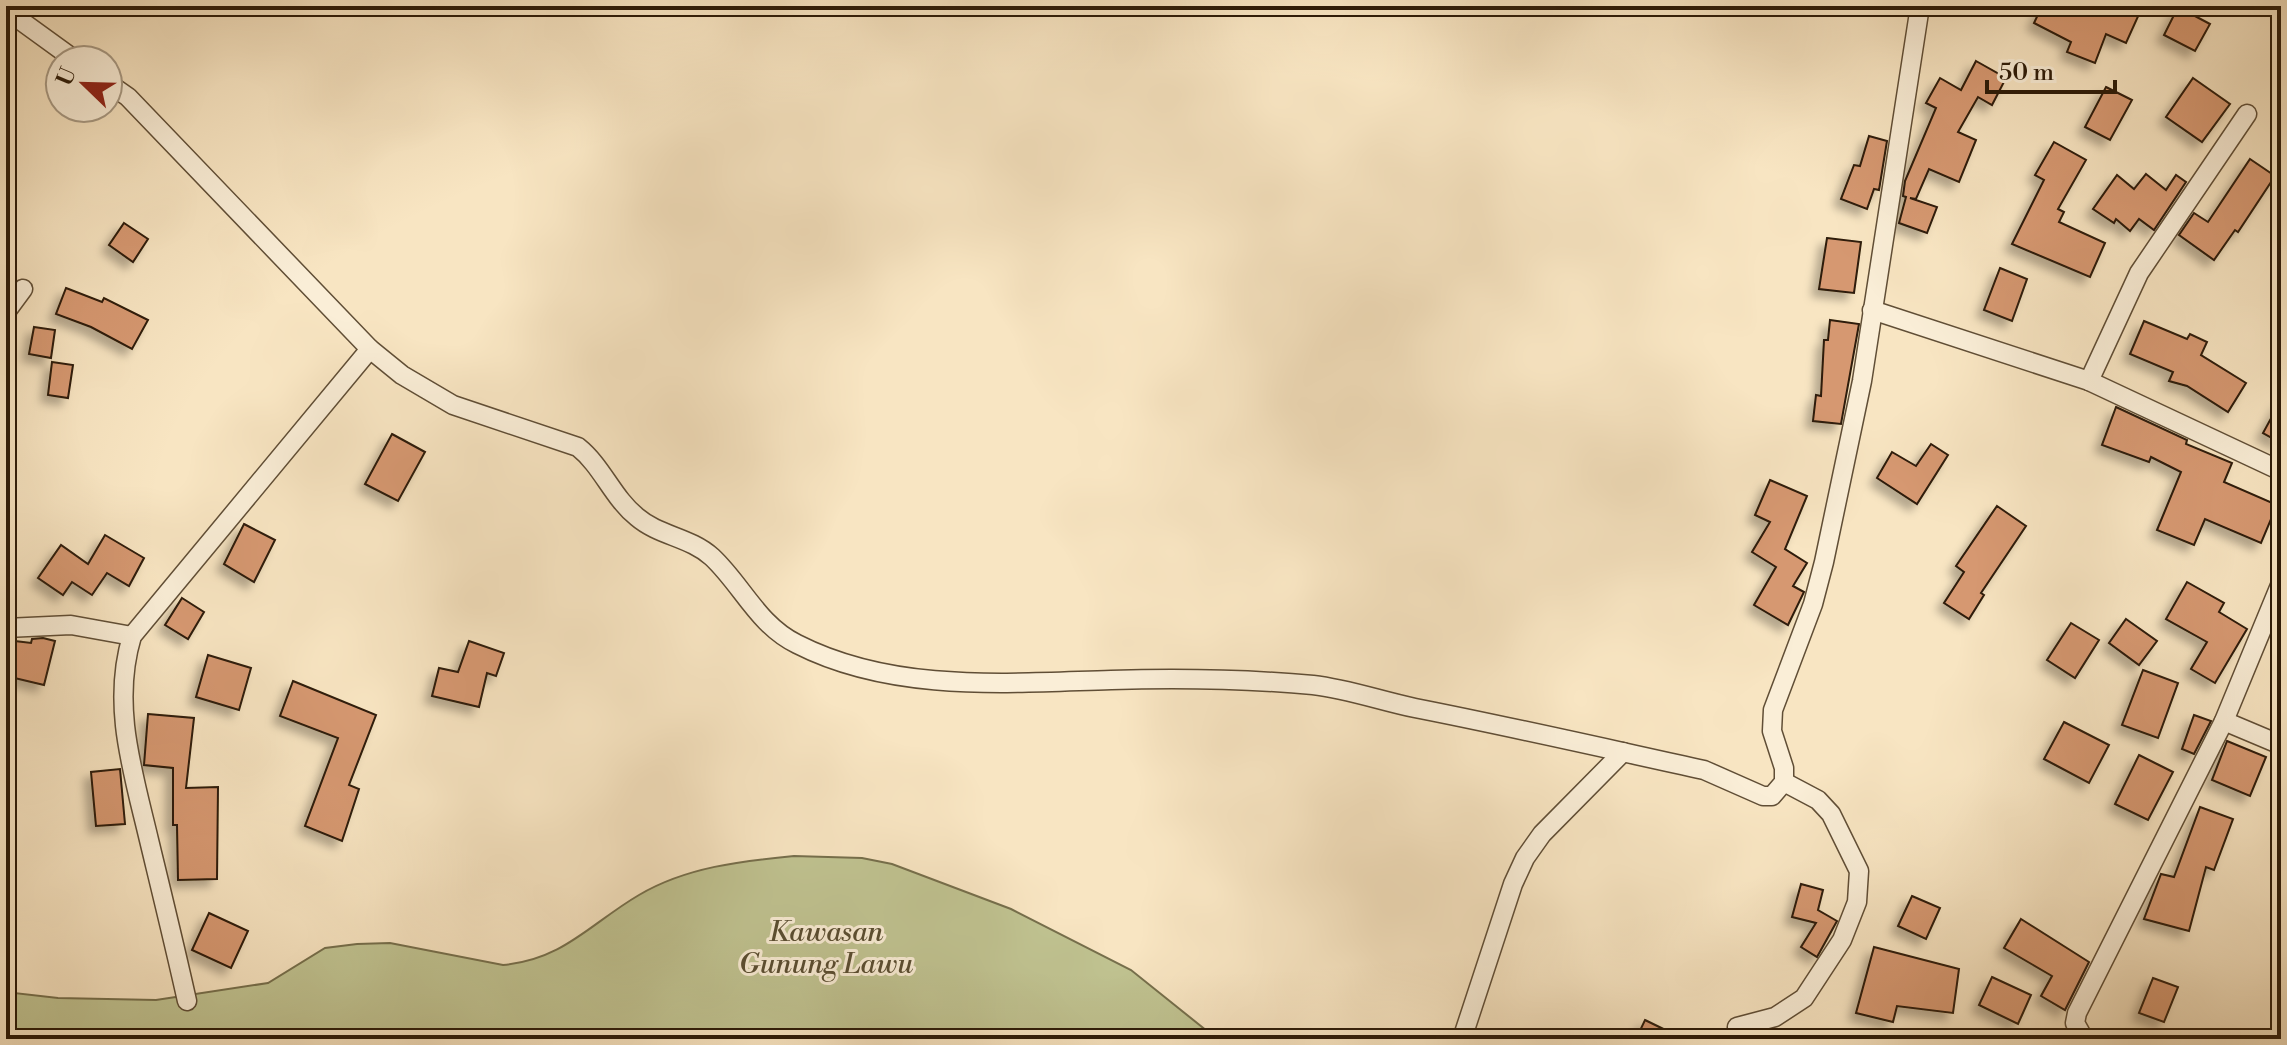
<svg xmlns="http://www.w3.org/2000/svg" width="2287" height="1045" font-family="'Libre Bodoni',serif">
  <defs>
    <filter id="shadow"><feDropShadow dx="-7" dy="7" stdDeviation="4" flood-color="#0004"/></filter>
  </defs>
  <rect width="100%" height="100%" fill="#f8e5c2"/>
  <filter id="stains"><feTurbulence type="fractalNoise" baseFrequency=".0025" numOctaves="4"/><feColorMatrix values="0 0 0 0 .2 0 0 0 0 .09 0 0 0 0 .02 0 0 0 .5 -.17"/></filter>
  <radialGradient id="worn" r=".72"><stop offset=".6" stop-color="#630" stop-opacity="0"/><stop offset="1" stop-color="#630" stop-opacity=".3"/></radialGradient>
  <path fill="#c0c391" stroke="#766f4c" stroke-width="2" d="M794,856L862,858L892,864L1011,909L1131,970L1217,1039H6V992L58,998L156,1000L268,983L325,948L357,944L390,943L503,965C563,960 591,923 639,895C686,867 742,861 794,856Z"/>
  <g fill="#d69871" stroke="#2d1b08" stroke-width="2" filter="url(#shadow)">
    <polygon points="2042,6 2127,6 2140,12 2126,43 2106,34 2095,63 2067,52 2071,42 2034,23"/>
    <polygon points="2178,7 2210,24 2195,51 2164,35"/>
    <polygon points="1976,61 2006,78 1992,105 1978,97 1958,132 1976,140 1959,182 1929,169 1916,199 1910,198 1937,207 1927,233 1899,223 1906,197 1903,196 1905,181 1936,108 1926,103 1940,78 1961,90"/>
    <polygon points="2193,78 2230,104 2202,142 2166,117"/>
    <polygon points="2106,87 2132,100 2110,140 2085,127"/>
    <polygon points="1869,136 1887,141 1879,190 1874,189 1867,209 1841,199 1854,165 1860,166"/>
    <polygon points="2054,142 2086,160 2058,209 2064,212 2059,222 2105,243 2090,277 2012,244 2044,180 2035,175"/>
    <polygon points="2250,159 2275,176 2238,232 2235,230 2214,260 2179,235 2194,213 2208,222"/>
    <polygon points="2146,174 2166,190 2176,175 2186,182 2154,230 2139,219 2130,231 2116,219 2114,223 2093,209 2117,175 2134,189"/>
    <polygon points="124,223 148,239 133,262 109,245"/>
    <polygon points="1827,238 1861,242 1854,293 1819,289"/>
    <polygon points="2000,268 2027,279 2012,321 1984,310"/>
    <polygon points="66,288 102,302 104,298 148,320 132,349 91,327 56,314"/>
    <polygon points="1830,320 1859,324 1841,424 1813,421 1816,395 1821,396 1824,340 1828,340"/>
    <polygon points="2144,321 2187,339 2190,334 2207,342 2201,355 2246,383 2228,412 2187,386 2169,381 2173,372 2130,354"/>
    <polygon points="34,327 55,330 51,358 29,354"/>
    <polygon points="52,362 73,365 68,398 48,395"/>
    <polygon points="2281,400 2281,443 2263,433"/>
    <polygon points="2116,407 2187,440 2186,444 2232,463 2224,482 2277,505 2261,543 2205,519 2194,545 2157,530 2181,472 2151,457 2149,462 2102,445"/>
    <polygon points="392,434 425,452 398,501 365,484"/>
    <polygon points="1931,444 1948,455 1917,504 1877,478 1892,452 1916,466"/>
    <polygon points="1770,480 1807,496 1785,549 1807,563 1793,586 1804,592 1788,625 1754,605 1776,567 1752,552 1770,522 1755,515"/>
    <polygon points="1997,506 2026,526 1981,593 1984,595 1969,619 1944,603 1964,572 1956,566"/>
    <polygon points="244,524 275,540 254,582 224,564"/>
    <polygon points="105,535 144,558 129,586 107,573 92,595 72,582 63,595 38,578 61,545 88,564"/>
    <polygon points="2187,582 2224,603 2219,612 2247,629 2215,683 2191,669 2207,642 2166,619"/>
    <polygon points="182,598 204,612 188,639 165,625"/>
    <polygon points="2126,619 2157,641 2139,665 2109,643"/>
    <polygon points="2071,623 2099,640 2075,678 2047,660"/>
    <polygon points="43,638 55,641 44,685 6,676 6,640 31,643 32,639"/>
    <polygon points="469,641 504,653 496,676 487,673 479,707 432,696 439,668 458,672"/>
    <polygon points="208,655 251,668 239,710 196,697"/>
    <polygon points="2143,670 2178,683 2158,738 2122,725"/>
    <polygon points="293,681 376,715 349,785 359,789 342,841 305,826 338,738 280,716"/>
    <polygon points="148,714 194,718 186,788 218,787 217,879 178,880 177,825 173,825 173,768 144,765"/>
    <polygon points="2194,715 2211,721 2194,754 2182,749"/>
    <polygon points="2064,722 2109,745 2089,783 2044,759"/>
    <polygon points="2227,741 2266,757 2250,796 2212,780"/>
    <polygon points="2139,755 2173,772 2148,820 2115,804"/>
    <polygon points="120,769 125,824 96,826 91,772"/>
    <polygon points="2200,807 2233,819 2214,870 2206,867 2189,931 2144,919 2161,874 2174,877"/>
    <polygon points="1801,884 1823,890 1818,910 1837,921 1817,957 1801,947 1816,923 1792,917"/>
    <polygon points="1912,896 1940,908 1926,939 1898,926"/>
    <polygon points="209,913 248,931 231,968 192,950"/>
    <polygon points="2021,919 2089,962 2065,1010 2041,996 2052,976 2004,948"/>
    <polygon points="1874,947 1959,969 1953,1013 1897,1006 1893,1022 1856,1013"/>
    <polygon points="1992,977 2031,995 2018,1024 1979,1005"/>
    <polygon points="2153,978 2178,987 2164,1022 2139,1013"/>
    <polygon points="1645,1020 1684,1039 1636,1039"/>
  </g>
  <g fill="none" stroke-linecap="round" stroke-linejoin="round">
    <defs>
      <g id="minor">
        <polyline points="6,10 75,60"/>
        <path d="M108,83L128,97L370,349L402,375L453,405L578,447C602,466 613,498 637,517C659,536 690,537 712,557C742,585 758,625 797,644C893,693 1007,683 1111,680C1178,678 1246,679 1313,685C1348,689 1381,701 1415,708C1512,727 1608,749 1704,770L1763,796H1772L1784,782V768L1772,731L1773,710L1813,604L1824,562L1862,381L1920,6"/>
        <polyline points="1872,310 2089,381 2281,471"/>
        <polyline points="6,312 23,289"/>
        <polyline points="2089,381 2139,273 2247,114"/>
        <polyline points="6,628 71,625 132,636"/>
        <polyline points="2224,721 2281,745"/>
        <path d="M187,1001C175,947 162,894 149,840C133,772 111,705 132,636L370,349"/>
        <polyline points="1737,1027 1775,1017 1804,998 1842,940 1857,902 1859,871 1831,814 1818,800 1784,782"/>
        <polyline points="1462,1039 1513,884 1525,858 1542,834 1623,752"/>
        <polyline points="2084,1039 2075,1023 2077,1013 2224,721 2281,583"/>
      </g>
    </defs>
    <use href="#minor" stroke="#604e36" stroke-width="21"/>
    <use href="#minor" stroke="#faeed7" stroke-width="18"/>
  </g>
  <g text-anchor="middle" dominant-baseline="central" stroke-width="6" stroke-linejoin="round" paint-order="stroke">
    <g font-size="28" font-style="italic" fill="#594d31" stroke="#faeed7">
      <text x="826" y="932">Kawasan<tspan x="826" dy="32">Gunung Lawu</tspan></text>
    </g>
  </g>
  <rect width="2287" height="1045" fill="none" stroke="#f8e5c2" stroke-width="32"/>
  <rect x="8" y="8" width="2271" height="1029" fill="none" stroke="#2d1b08" stroke-width="4"/>
  <rect x="16" y="16" width="2255" height="1013" fill="none" stroke="#2d1b08" stroke-width="2"/>
  <g transform="translate(84 84) rotate(293)"><circle r="38" fill="#faeed7" stroke="#a89a84" stroke-width="2"/>
  <path d="M0-6L14 30L0 20L-14 30Z" fill="#8f2418"/>
  <text y="-12" font-size="22" font-weight="bold" text-anchor="middle" fill="#2d1b08">U</text>
  </g>
  <path d="M1987 80v12h128v-12" fill="none" stroke="#2d1b08" stroke-width="4"/>
  <text x="1999" y="80" font-size="24" fill="#2d1b08" stroke="#faeed7" stroke-width="6" paint-order="stroke">50 m</text>
  <rect width="100%" height="100%" filter="url(#stains)"/>
  <rect width="100%" height="100%" fill="url(#worn)"/>
</svg>
